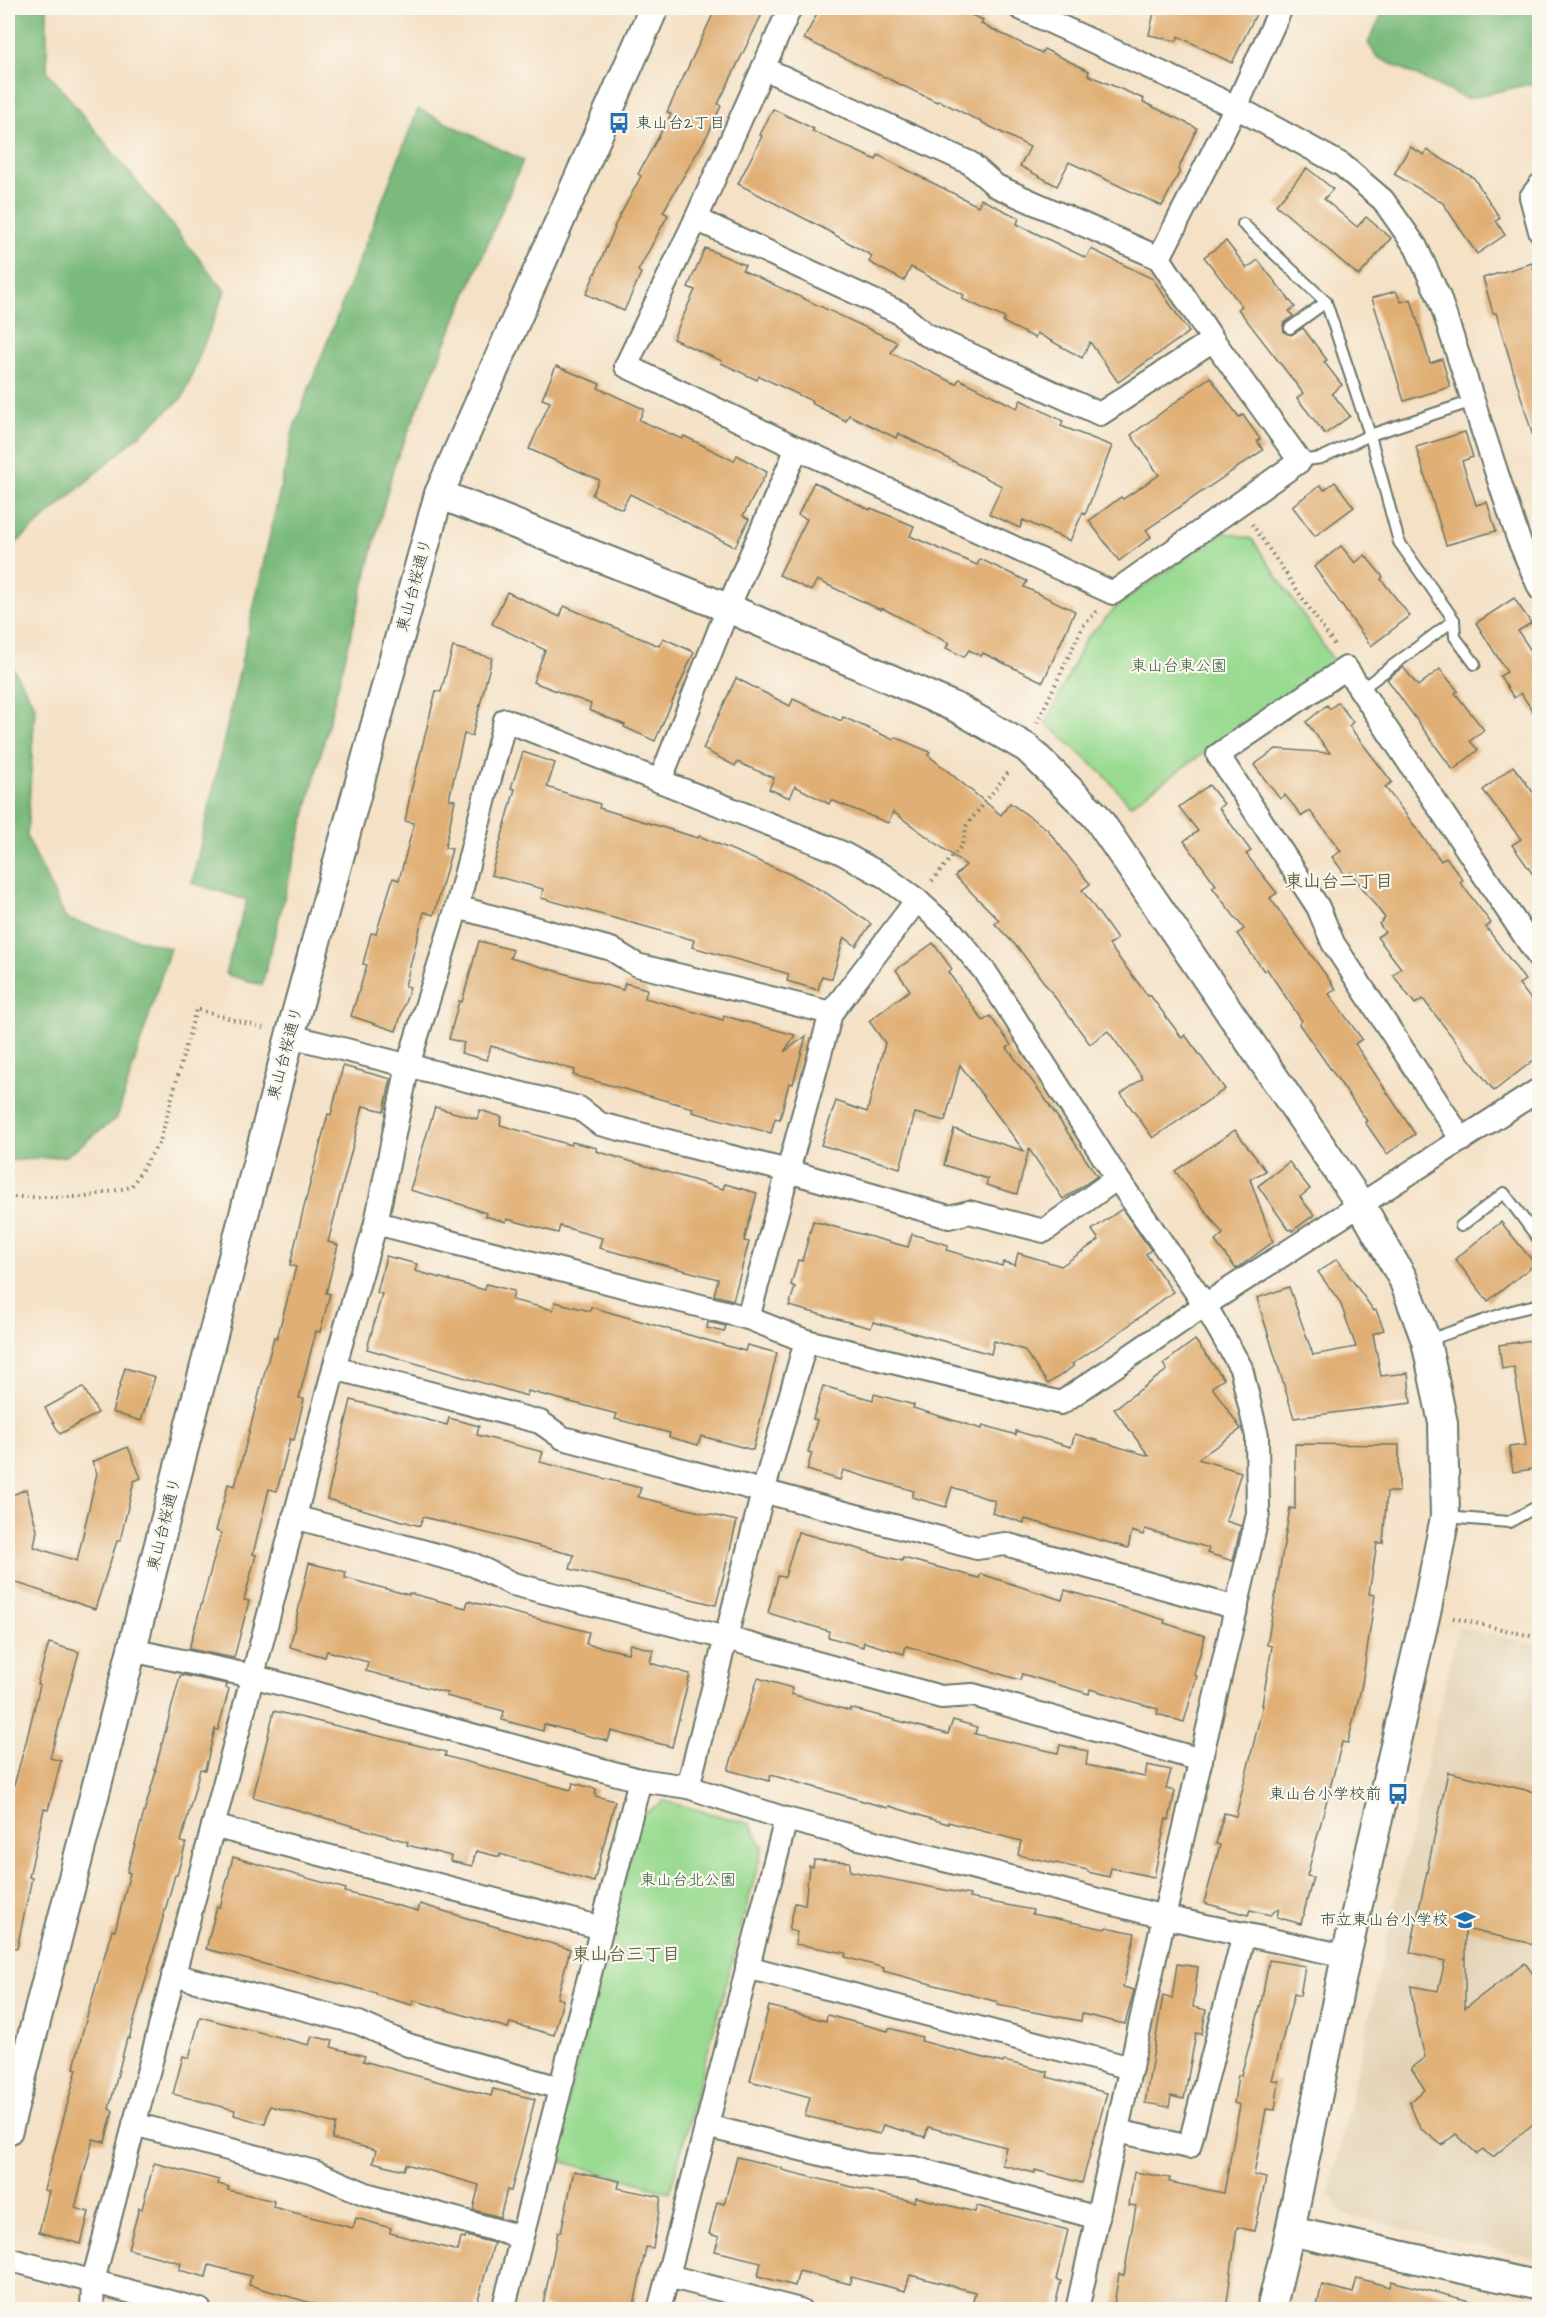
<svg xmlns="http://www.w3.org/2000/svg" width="1547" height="2317" font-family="'Architects Daughter','Klee One',sans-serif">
  <rect width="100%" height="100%" fill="#fbf7ec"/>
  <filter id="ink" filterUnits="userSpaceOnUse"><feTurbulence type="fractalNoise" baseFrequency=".0167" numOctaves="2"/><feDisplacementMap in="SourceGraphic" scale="12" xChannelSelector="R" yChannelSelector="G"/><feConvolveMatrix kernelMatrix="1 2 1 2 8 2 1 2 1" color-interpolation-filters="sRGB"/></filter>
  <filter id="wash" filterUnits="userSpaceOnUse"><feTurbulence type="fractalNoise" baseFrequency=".008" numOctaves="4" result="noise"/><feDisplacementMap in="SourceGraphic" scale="24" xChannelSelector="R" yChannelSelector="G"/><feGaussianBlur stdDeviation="1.35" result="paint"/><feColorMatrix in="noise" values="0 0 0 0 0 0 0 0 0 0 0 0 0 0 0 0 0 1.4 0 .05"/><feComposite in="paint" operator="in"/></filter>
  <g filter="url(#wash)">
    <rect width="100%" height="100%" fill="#f4e1c6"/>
    <polygon fill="#e3d2b5" points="1458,1627 1539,1646 1539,2259 1344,2215 1329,2194"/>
    <g fill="#99da91" stroke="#5c8c62" stroke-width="1.5">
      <polygon points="1224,532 1252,539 1334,661 1130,805 1104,775 1046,723 1085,640 1119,604"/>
      <polygon points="664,1801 750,1824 763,1846 670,2192 553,2159 640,1816"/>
    </g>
    <g fill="#7aba7b" stroke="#4c7c58" stroke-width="1.5">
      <polygon points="8,8 47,8 47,71 225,291 183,397 8,550"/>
      <polygon points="1385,8 1539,8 1539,82 1466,99 1377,57 1368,43"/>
      <polygon points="418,109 523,160 394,465 262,985 225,974 247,900 192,883 294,427"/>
      <polygon points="8,660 35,706 27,837 66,919 170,948 117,1118 66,1156 8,1161"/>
    </g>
    <g id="blocks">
      <g fill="#e0af75">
        <polygon points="716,8 765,8 718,104 721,106 709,132 663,212 668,215 638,271 641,273 624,311 586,294 615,228 614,227 641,176 638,174 671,114 667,112"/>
        <polygon points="820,8 955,8 983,20 981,24 1042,53 1044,49 1089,71 1088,75 1144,99 1143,102 1197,128 1178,170 1180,171 1162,206 1069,162 1057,186 1020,166 1030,147 938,100 937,102 804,39"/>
        <polygon points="1155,8 1259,8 1232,63 1178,36 1177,41 1149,35"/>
        <polygon points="773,109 814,129 812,131 876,160 878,155 978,206 981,199 1019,218 1017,224 1086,258 1091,249 1153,279 1189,332 1118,382 1090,342 1082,358 1037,333 1035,338 1003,322 1005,318 962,299 964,295 911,267 904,281 869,262 872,256 821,227 738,184 762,136 760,135"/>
        <polygon points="1410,147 1424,155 1427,150 1474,178 1500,218 1496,221 1505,235 1477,254 1443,203 1394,174"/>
        <polygon points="1307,168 1333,189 1324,199 1357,227 1366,217 1391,238 1359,276 1276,205"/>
        <polygon points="1226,241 1247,268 1258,260 1295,307 1289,311 1293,316 1283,324 1284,332 1291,335 1303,328 1327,360 1324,362 1342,385 1332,393 1350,416 1325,434 1297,398 1303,393 1238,309 1242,306 1204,257"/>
        <polygon points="705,248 745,265 742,270 897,342 891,353 956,384 959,379 1017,408 1021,400 1063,421 1061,426 1112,446 1085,515 1083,512 1070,541 1023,520 1020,528 989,514 1002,486 898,433 896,438 849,415 846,421 811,403 812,401 759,376 757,380 721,363 722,361 673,339 695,290 688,287"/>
        <polygon points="1532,263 1539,287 1539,439 1534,440 1496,313 1493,313 1483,278"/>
        <polygon points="1396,291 1401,302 1411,299 1430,363 1442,359 1450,387 1404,401 1372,298"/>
        <polygon points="556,366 600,384 598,388 644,409 639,420 682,439 684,436 734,461 737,455 767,472 743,516 749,519 735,547 630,494 622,509 592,495 599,480 529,449 550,402 542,399"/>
        <polygon points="1210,377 1239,417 1243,415 1260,439 1257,441 1263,450 1146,530 1151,537 1119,561 1089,521 1121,497 1123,499 1159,475 1131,435"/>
        <polygon points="1465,432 1473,457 1462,461 1476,505 1487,502 1496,531 1446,545 1416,447"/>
        <polygon points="814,482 870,510 871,508 914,526 910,536 977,565 980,559 1027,581 1024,587 1075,611 1043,682 983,653 981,656 969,650 964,657 946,648 949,643 882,608 881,610 817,580 811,591 779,575 807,519 798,515"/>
        <polygon points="1335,482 1354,507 1315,536 1292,506 1321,485 1324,490"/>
        <polygon points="1341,546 1355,563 1365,555 1383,577 1381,579 1410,616 1371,646 1314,567"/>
        <polygon points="507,592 560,617 564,606 659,646 663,638 694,652 655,741 624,727 625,725 589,710 591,704 533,682 545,650 492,624"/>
        <polygon points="1514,598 1531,623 1518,631 1539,663 1539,721 1521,693 1514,698 1500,676 1507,672 1476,623"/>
        <polygon points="453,647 492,658 472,736 464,734 449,799 455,800 445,848 452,849 434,915 424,912 405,986 410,987 396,1031 351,1016 367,965 363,964 371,933 376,934 393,878 399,880 414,823 405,821 411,791 436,691 441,692"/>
        <polygon points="1403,667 1418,686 1440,669 1458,691 1455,693 1484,730 1470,741 1478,750 1453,770 1387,679"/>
        <polygon points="736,678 790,706 793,699 841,721 843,717 894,740 895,737 930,752 928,755 1001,815 1010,803 1047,829 1090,884 1082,890 1117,939 1109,945 1148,996 1150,995 1182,1038 1185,1035 1225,1089 1153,1138 1121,1094 1143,1078 1108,1031 1090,1044 1019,949 995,924 999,920 955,876 966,865 893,812 888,823 831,800 829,804 795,786 790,798 769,789 774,778 737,762 735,766 703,749"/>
        <polygon points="1338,702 1353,722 1349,726 1392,782 1385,787 1441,861 1446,857 1463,880 1460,882 1491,923 1486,927 1525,980 1519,984 1539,1010 1539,1056 1494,1091 1423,999 1415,1004 1393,975 1401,968 1377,937 1385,932 1379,924 1385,918 1351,873 1347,877 1332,857 1341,851 1310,811 1302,816 1285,795 1280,799 1254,765 1276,749 1330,753 1306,722 1327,705 1330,709"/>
        <polygon points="523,752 555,763 547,787 600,804 599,808 698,838 699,836 799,878 826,893 871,924 856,946 844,937 832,979 822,976 818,990 787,981 789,974 692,947 694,940 541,898 543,889 491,875 515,789 511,788"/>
        <polygon points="1513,766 1539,800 1539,883 1512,845 1521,839 1483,790"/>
        <polygon points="1209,785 1224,804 1219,808 1251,851 1246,854 1277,893 1270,898 1336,989 1329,994 1362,1039 1355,1044 1415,1134 1387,1154 1365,1122 1367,1121 1299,1024 1302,1021 1267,969 1264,971 1237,934 1244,929 1212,887 1216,885 1184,841 1198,831 1179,807"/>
        <polygon points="479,941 513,950 510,958 623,990 625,983 647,989 645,998 723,1020 724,1016 795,1035 784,1052 806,1036 793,1084 789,1083 780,1119 775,1118 771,1133 692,1112 693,1108 573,1075 575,1070 491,1046 487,1060 461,1053 464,1043 449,1039 459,1001 462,1002"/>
        <polygon points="933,943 952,969 948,972 983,1021 990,1016 1011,1045 1007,1048 1044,1097 1097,1176 1063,1199 1029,1149 1017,1194 986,1185 988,1179 944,1165 954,1129 1024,1151 960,1065 945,1121 915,1113 900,1168 821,1145 836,1101 867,1112 885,1043 869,1021 910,990 896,970"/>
        <polygon points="343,1066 391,1079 384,1111 363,1106 328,1242 338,1245 326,1293 330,1294 320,1332 316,1331 299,1398 304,1399 294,1440 290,1439 277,1491 269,1489 253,1554 256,1555 244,1600 249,1601 234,1658 189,1649 221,1533 216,1531 228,1484 235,1486 274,1337 277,1338 296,1267 290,1265 302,1215 328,1114 331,1115"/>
        <polygon points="435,1107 477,1119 480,1110 502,1117 500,1125 571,1145 572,1142 597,1148 596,1151 723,1189 725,1184 757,1193 744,1241 749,1242 733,1300 714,1295 718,1279 599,1248 602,1238 560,1226 558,1233 507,1219 506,1222 485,1216 486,1213 463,1205 410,1190"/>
        <polygon points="1235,1130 1266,1171 1250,1179 1273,1242 1236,1269 1215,1241 1223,1234 1175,1171"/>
        <polygon points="1289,1162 1310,1189 1300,1197 1314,1215 1292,1231 1291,1229 1289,1230 1258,1186"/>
        <polygon points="1122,1209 1151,1250 1146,1254 1173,1292 1117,1334 1072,1364 1074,1366 1048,1384 1024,1350 994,1341 991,1354 873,1322 871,1328 789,1306 795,1287 791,1285 798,1260 802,1261 813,1221 908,1247 912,1234 948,1245 946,1250 1002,1266 1003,1262 1015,1265 1018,1253 1061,1266 1099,1240 1092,1230"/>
        <polygon points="1501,1222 1535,1264 1488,1301 1455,1259"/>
        <polygon points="386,1256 417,1264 415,1271 485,1290 486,1284 514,1291 512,1300 553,1310 555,1302 590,1311 591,1307 745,1351 747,1345 777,1353 753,1450 701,1436 698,1445 669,1437 670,1433 615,1419 617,1414 528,1391 527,1396 367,1349 382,1294 377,1293"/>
        <polygon points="1337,1259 1374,1311 1376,1310 1384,1330 1373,1334 1381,1376 1408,1373 1411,1403 1294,1418 1257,1298 1289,1287 1313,1355 1356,1347 1340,1302 1318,1272"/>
        <polygon points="708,1322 726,1326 724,1332 707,1328"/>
        <polygon points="1539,1339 1539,1468 1513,1472 1509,1447 1526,1445 1514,1367 1502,1369 1499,1345"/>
        <polygon points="1195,1340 1224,1379 1212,1387 1241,1429 1198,1459 1241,1472 1226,1521 1241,1526 1233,1561 1207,1553 1209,1548 1145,1529 1143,1535 1132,1531 1128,1548 1025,1519 1024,1523 992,1513 995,1501 952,1487 946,1507 912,1497 914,1491 843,1470 840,1480 807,1470 812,1453 808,1452 817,1420 813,1419 823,1386 873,1400 874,1394 914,1405 913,1408 982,1429 983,1425 1016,1435 1016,1431 1071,1447 1075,1434 1149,1456 1114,1409 1167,1370 1163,1364"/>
        <polygon points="125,1368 155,1377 141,1421 112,1412"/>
        <polygon points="83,1387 98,1413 60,1434 45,1408"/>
        <polygon points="351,1400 447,1425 449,1418 479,1426 477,1435 543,1452 540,1462 641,1488 638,1497 737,1521 716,1605 570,1569 574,1555 423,1517 420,1526 327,1499"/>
        <polygon points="1295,1444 1399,1445 1399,1492 1387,1492 1383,1543 1377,1543 1369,1594 1375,1595 1362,1684 1348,1743 1342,1742 1307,1876 1313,1877 1301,1924 1277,1917 1279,1908 1270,1915 1250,1910 1248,1915 1204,1903 1220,1845 1216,1844 1224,1813 1236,1816 1263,1705 1262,1705 1272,1646 1267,1645 1290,1508 1295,1509"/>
        <polygon points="128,1447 141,1478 134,1481 120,1541 117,1541 95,1609 8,1580 8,1497 26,1489 37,1530 34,1547 77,1561 97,1473 92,1462"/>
        <polygon points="798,1532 902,1561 903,1558 979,1578 981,1574 1062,1600 1065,1590 1165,1620 1164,1623 1205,1636 1194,1675 1197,1676 1184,1722 1157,1714 1158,1709 1090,1689 1089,1694 1022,1674 1020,1680 906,1646 904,1654 864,1642 863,1647 828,1637 829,1631 768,1613 778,1576 785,1577"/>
        <polygon points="309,1563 346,1572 345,1578 409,1595 409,1593 466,1608 468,1601 589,1632 586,1644 628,1653 630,1644 653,1650 650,1663 690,1674 672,1747 611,1731 608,1741 544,1724 543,1731 502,1720 504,1711 446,1696 447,1693 366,1671 368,1662 327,1651 325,1657 290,1647"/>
        <polygon points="49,1643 79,1652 50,1758 61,1761 48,1810 44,1809 29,1877 32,1878 17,1948 8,1947 8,1807 26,1742 40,1685 37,1684"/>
        <polygon points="182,1675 227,1684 226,1688 229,1689 218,1730 215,1729 205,1770 200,1769 181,1842 186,1843 177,1875 175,1875 129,2039 127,2038 109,2109 113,2111 105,2142 93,2139 75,2208 89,2212 81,2244 39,2232 49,2191 44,2190 77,2069 74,2068 82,2034 112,1930 115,1931 130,1873 127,1872 156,1771 155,1770 180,1676"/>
        <polygon points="758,1678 792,1688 791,1694 850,1711 850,1708 948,1734 953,1720 977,1727 975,1734 1058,1753 1060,1745 1088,1751 1086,1765 1145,1777 1147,1765 1171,1770 1166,1789 1175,1791 1169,1820 1166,1819 1154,1877 1111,1868 1109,1877 1088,1872 1088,1870 1018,1855 1021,1841 948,1822 948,1824 889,1806 888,1808 771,1775 769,1781 728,1770"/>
        <polygon points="274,1711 446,1752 445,1756 571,1790 573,1783 596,1789 595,1796 615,1801 594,1882 500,1854 500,1857 476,1851 472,1866 450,1861 451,1856 407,1845 408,1842 253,1797"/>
        <polygon points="1448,1772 1539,1793 1539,1916 1534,1944 1465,1929 1465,2008 1525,1963 1539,1982 1539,2119 1493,2157 1483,2150 1477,2154 1456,2134 1442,2145 1420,2128 1409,2102 1425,2090 1411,2068 1425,2057 1414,2011 1411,1986 1438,1991 1445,1961 1410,1952"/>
        <polygon points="233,1857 346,1889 345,1892 418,1911 420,1904 570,1949 557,1998 563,2000 554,2035 510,2023 508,2028 413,2000 412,2005 376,1995 376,1993 206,1949 217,1906 220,1907"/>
        <polygon points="814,1860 850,1862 850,1871 970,1895 969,1898 1033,1910 1032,1914 1105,1929 1106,1927 1135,1933 1123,1987 1134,1990 1125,2024 1082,2014 1081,2021 997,2005 998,2002 883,1971 884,1968 845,1957 846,1953 795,1944 797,1932 789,1930 795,1903 805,1905 809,1866 813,1867"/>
        <polygon points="1269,1960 1305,1966 1300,1996 1294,1994 1272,2080 1279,2081 1275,2110 1266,2109 1254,2175 1266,2178 1254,2231 1237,2227 1226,2310 1113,2310 1119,2274 1124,2275 1136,2206 1129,2205 1134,2172 1170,2178 1169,2182 1224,2193 1240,2105 1234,2103 1238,2075 1241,2075 1261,2004"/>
        <polygon points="1177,1964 1198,1967 1193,2007 1206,2010 1202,2034 1196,2033 1184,2099 1171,2096 1169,2107 1145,2103 1163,1996 1172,1999"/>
        <polygon points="769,2006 826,2021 827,2015 888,2031 889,2028 922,2037 921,2041 1003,2063 1004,2061 1048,2072 1047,2077 1107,2093 1082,2183 1035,2170 1035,2173 1002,2165 1006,2147 928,2127 925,2137 883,2125 880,2134 805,2116 810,2097 750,2081"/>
        <polygon points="200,2017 309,2045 312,2036 333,2041 331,2047 365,2056 363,2061 491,2096 493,2089 535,2099 511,2191 507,2190 500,2217 473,2210 479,2185 406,2164 404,2170 373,2162 376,2150 332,2139 336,2124 270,2106 265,2124 234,2115 235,2110 173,2094 183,2056 189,2058"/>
        <polygon points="737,2157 782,2168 782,2170 915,2202 916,2197 975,2212 977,2206 1068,2230 1056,2280 1061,2281 1054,2310 971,2310 975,2292 910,2275 905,2291 851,2277 850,2284 799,2271 795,2286 758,2276 761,2262 715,2251 719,2237 709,2234 717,2202 724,2204"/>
        <polygon points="154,2163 219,2180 218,2184 229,2187 228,2190 274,2201 273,2207 353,2228 356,2218 391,2228 390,2233 458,2251 461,2238 465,2239 466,2236 494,2243 475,2310 335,2310 249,2285 251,2276 209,2265 206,2277 179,2270 181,2263 128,2249 139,2208 142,2209"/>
        <polygon points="574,2171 620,2181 618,2188 661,2197 653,2248 646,2247 633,2310 563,2310 543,2305 558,2232 561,2232"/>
        <polygon points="1357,2278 1390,2287 1391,2281 1474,2302 1473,2310 1316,2310 1322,2285 1353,2293"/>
      </g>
    </g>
  </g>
  <g filter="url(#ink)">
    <use href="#blocks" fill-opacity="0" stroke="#6a7667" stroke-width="1.5"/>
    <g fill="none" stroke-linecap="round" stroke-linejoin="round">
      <defs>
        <g id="service">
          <polyline points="1243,224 1326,302 1370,435 1399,542 1454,620 1455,637 1475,664"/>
          <polyline points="1290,328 1326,302"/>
          <polyline points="1300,461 1321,458 1370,435 1473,401"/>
          <polyline points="1360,690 1454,620"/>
          <polyline points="1461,1226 1504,1193 1540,1241"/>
          <polyline points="1426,1341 1508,1312 1540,1304"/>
          <polyline points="1445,1517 1509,1522 1540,1505"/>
        </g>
        <g id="minor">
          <polyline points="790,8 696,219 626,366 797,448 1113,593 1300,461 1213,340 1159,258 1236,107 1281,8"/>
          <polyline points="1020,8 1236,107 1342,165 1383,200 1416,247 1439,297 1518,538 1540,589"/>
          <polyline points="763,68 970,163 996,186 1159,258"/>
          <polyline points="1540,185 1531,197 1540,231"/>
          <polyline points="696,219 900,313 925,334 1100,414 1213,340"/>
          <polyline points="660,781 728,608 797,448"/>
          <polyline points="457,907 611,949 637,965 831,1013"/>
          <polyline points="290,1036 579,1108 600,1124 788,1171 949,1217 969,1212 1044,1231 1117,1178"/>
          <polyline points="1462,1140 1333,943 1318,907 1218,755 1346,668 1540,959"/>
          <polyline points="376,1223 748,1318 806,1341 1061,1403 1205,1305 1540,1089"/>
          <polyline points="748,1318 831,1013 917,900"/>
          <polyline points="334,1368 540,1422 563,1438 977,1548 1005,1544 1237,1608"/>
          <polyline points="294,1517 474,1565 513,1584 726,1638 941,1697 973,1695 1201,1760"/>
          <polyline points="131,1650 252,1676 640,1780 688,1787 786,1819 1164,1917 1346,1956"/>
          <polyline points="688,1787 763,1492 806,1341"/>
          <polyline points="213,1826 602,1928"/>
          <polyline points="747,1967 1131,2068"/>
          <polyline points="173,1975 359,2023 408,2045 560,2088"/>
          <polyline points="134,2124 314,2172 366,2194 521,2237"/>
          <polyline points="706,2126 866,2165 915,2168 1098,2218"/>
          <polyline points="1117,2131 1189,2147 1244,1934"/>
          <polyline points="8,2259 200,2310"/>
          <polyline points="668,2276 800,2310"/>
          <polyline points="92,2310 93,2281 334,1368 376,1223 408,1065 457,907 505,720 840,852 884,876 917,900 953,933 986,973 1117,1178 1205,1305 1241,1368 1257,1436 1258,1514 1164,1917 1077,2310"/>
          <polyline points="503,2310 640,1780"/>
          <polyline points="659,2310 786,1819"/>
        </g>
        <g id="tertiary">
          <polyline points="439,494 728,608 959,709 1027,748 1096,816 1361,1205 1403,1279 1426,1341 1443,1423 1445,1517 1427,1608 1346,1956 1290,2231 1271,2310"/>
          <polyline points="8,2130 290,1036 439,494 654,8"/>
          <polyline points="1290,2231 1540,2286"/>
        </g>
      </defs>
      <use href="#service" stroke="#6a7667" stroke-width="14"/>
      <use href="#minor" stroke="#6a7667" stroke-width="26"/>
      <use href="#tertiary" stroke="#6a7667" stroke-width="32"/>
      <g stroke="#6a7667" stroke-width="4" stroke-dasharray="1.5 4.5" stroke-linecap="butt">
        <polyline points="1252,524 1335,646"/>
        <polyline points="1037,723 1083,626 1097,611"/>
        <polyline points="932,881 962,845 967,825 1010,770"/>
        <polyline points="8,1197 86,1197 131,1187 160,1141 196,1009 263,1028"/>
        <polyline points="1453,1618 1540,1638"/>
      </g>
      <use href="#service" stroke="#fff" stroke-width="10"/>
      <use href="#minor" stroke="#fff" stroke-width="22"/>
      <use href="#tertiary" stroke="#fff" stroke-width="28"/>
    </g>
  </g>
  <defs>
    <symbol id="bus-bare" viewBox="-9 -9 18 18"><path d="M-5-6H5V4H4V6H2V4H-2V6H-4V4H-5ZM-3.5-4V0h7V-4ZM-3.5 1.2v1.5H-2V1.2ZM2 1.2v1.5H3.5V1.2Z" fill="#1f6fb2" stroke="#fbf7ec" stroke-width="2.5" paint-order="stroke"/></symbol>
    <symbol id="school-bare" viewBox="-9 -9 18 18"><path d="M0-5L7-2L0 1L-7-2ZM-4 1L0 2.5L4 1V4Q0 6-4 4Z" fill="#1f6fb2" stroke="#fbf7ec" stroke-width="2.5" paint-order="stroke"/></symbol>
  </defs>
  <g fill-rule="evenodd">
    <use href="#bus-bare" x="604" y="108" width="30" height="30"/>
    <use href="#bus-bare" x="1383" y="1779" width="30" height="30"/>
    <use href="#school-bare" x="1450" y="1905" width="30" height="30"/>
  </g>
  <g text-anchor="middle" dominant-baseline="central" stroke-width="4.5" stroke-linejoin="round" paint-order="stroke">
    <g font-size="16" fill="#1f3d34" stroke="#fbf7ec" text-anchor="end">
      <text x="636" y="123" text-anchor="start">東山台2丁目</text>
      <text x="1381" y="1794">東山台小学校前</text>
      <text x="1448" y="1920">市立東山台小学校</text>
    </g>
    <g font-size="16" fill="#1f3d34" stroke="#fbf7ec">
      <text transform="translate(414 585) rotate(-75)">東山台桜通り</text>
      <text transform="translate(285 1053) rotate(-75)">東山台桜通り</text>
      <text transform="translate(164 1524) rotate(-76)">東山台桜通り</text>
    </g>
    <g font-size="16" fill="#375c47" stroke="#fbf7ec">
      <text x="1179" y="666">東山台東公園</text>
      <text x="688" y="1880">東山台北公園</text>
    </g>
    <g font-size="18" font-weight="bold" fill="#63654b" stroke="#fbf7ec">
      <text x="1339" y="881">東山台二丁目</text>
      <text x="626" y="1954">東山台三丁目</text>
    </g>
  </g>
  <rect width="1547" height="2317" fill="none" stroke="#fbf7ec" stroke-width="30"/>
</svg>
